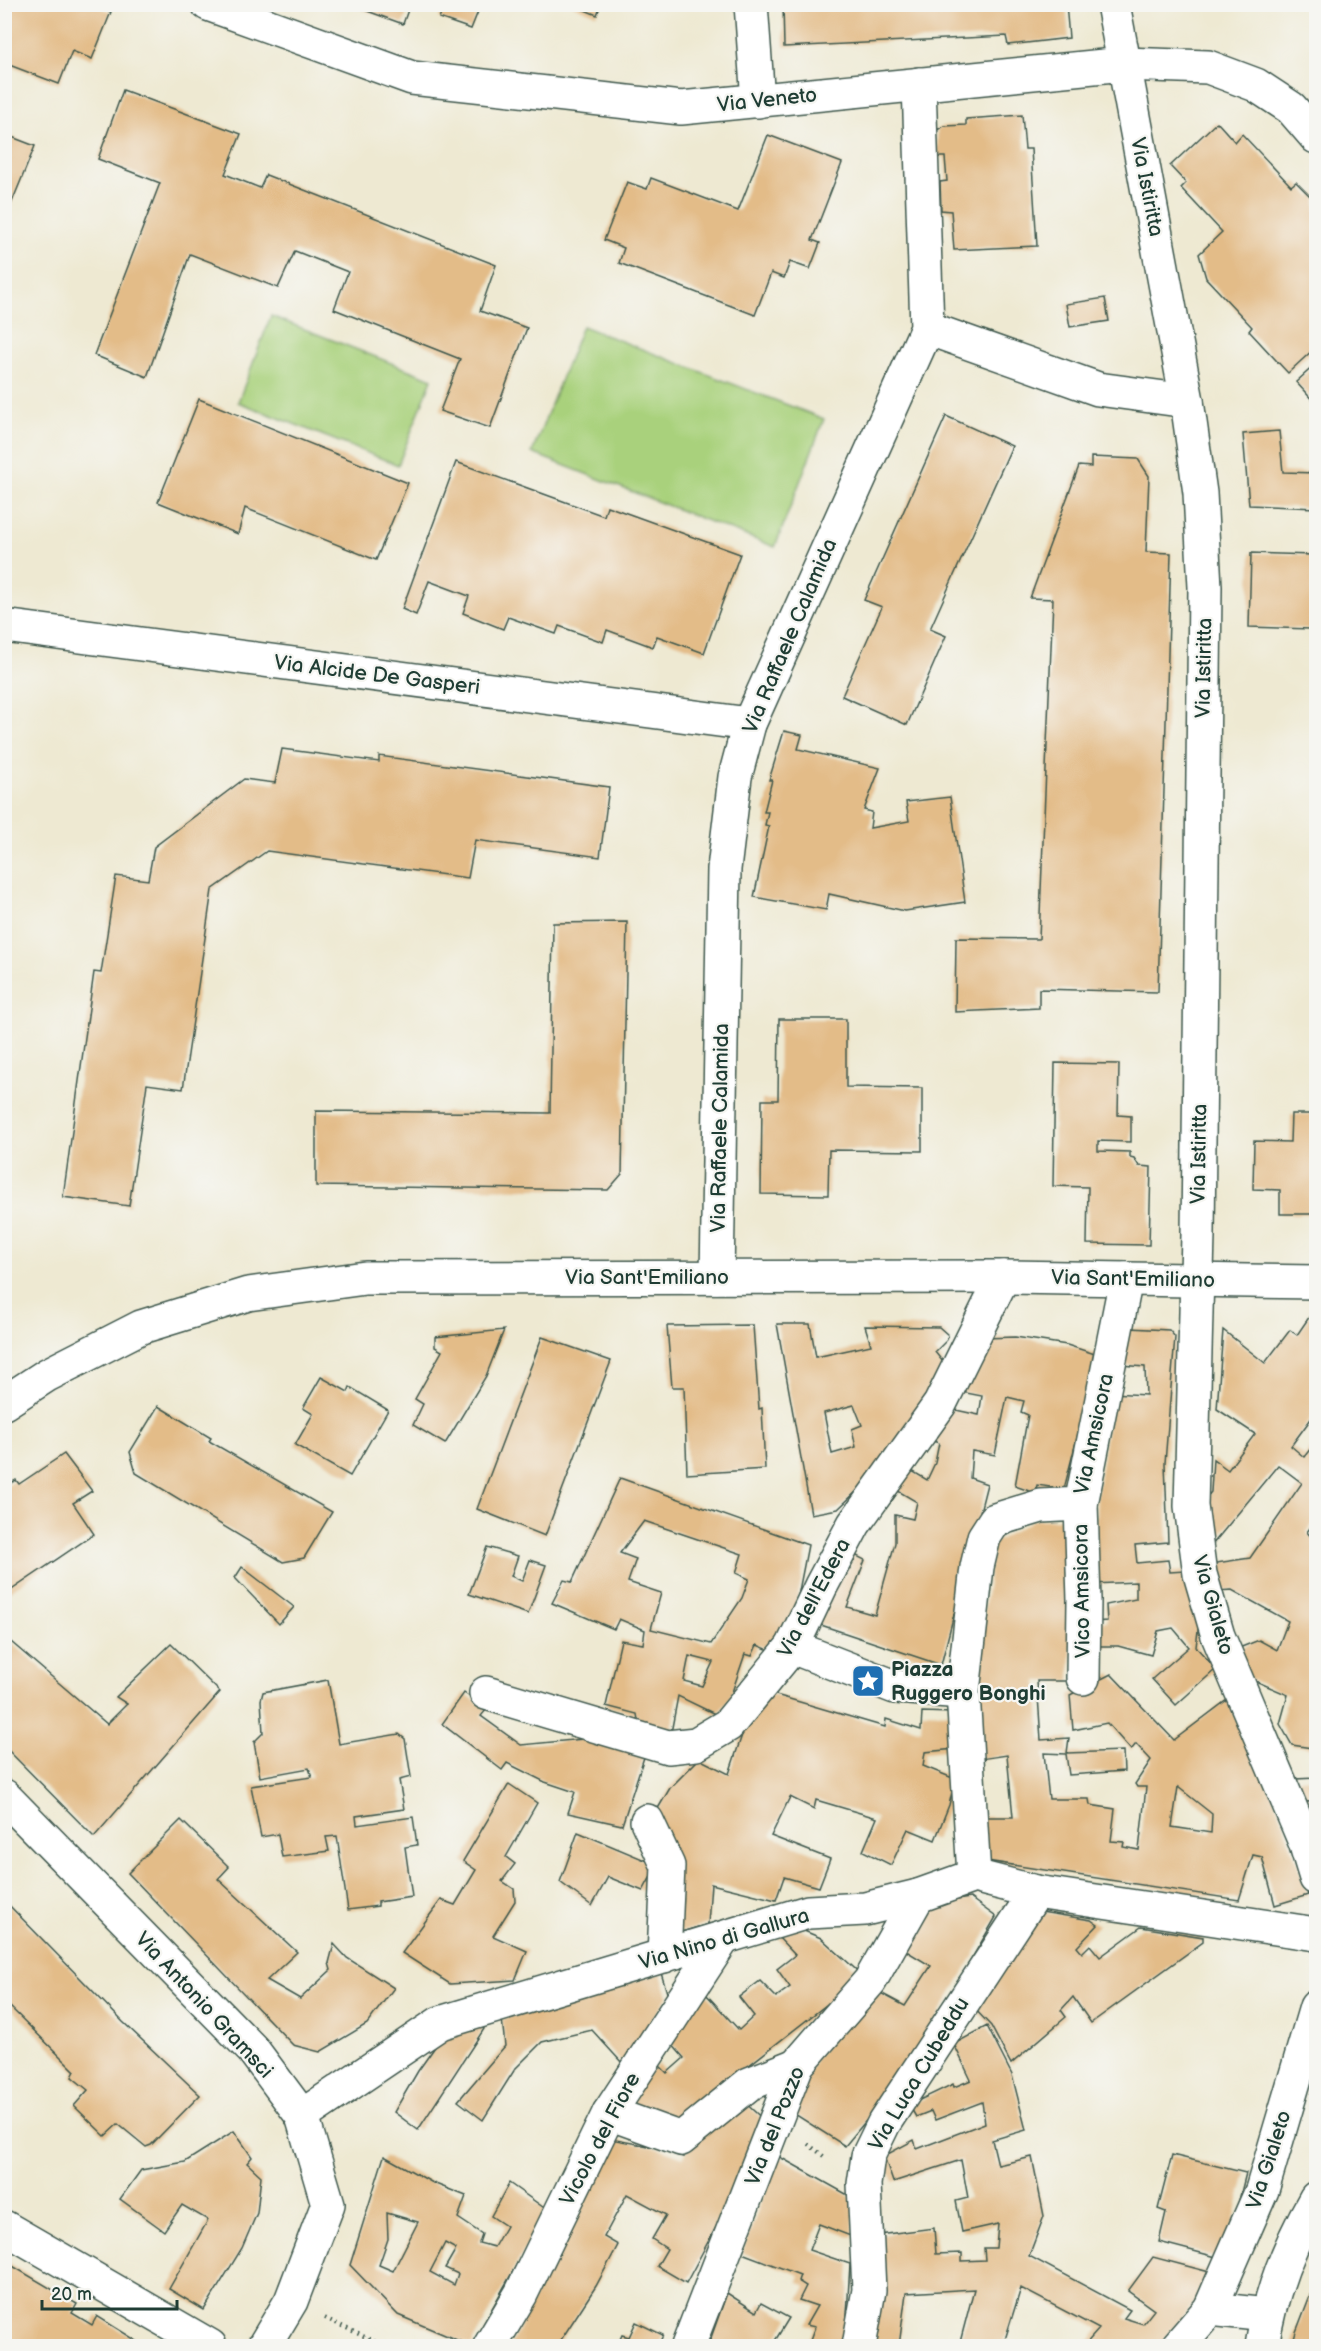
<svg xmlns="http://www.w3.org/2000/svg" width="1321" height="2351" font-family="'Balsamiq Sans',sans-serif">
  <rect width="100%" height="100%" fill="#f6f6f2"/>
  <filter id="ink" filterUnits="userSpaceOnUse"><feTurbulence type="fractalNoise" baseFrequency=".0167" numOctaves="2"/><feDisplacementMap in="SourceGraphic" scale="12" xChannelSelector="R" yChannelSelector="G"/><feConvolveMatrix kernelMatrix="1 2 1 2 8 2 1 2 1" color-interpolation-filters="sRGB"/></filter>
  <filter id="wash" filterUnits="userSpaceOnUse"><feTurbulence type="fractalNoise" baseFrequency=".008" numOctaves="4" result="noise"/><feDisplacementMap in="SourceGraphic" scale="24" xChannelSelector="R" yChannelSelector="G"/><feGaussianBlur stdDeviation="1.35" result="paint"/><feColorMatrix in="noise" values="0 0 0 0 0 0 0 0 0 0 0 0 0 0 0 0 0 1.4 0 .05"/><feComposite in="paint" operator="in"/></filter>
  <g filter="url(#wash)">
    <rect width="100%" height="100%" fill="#eee9d2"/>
    <g fill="#a9d17c" stroke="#648758" stroke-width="1.5">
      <polygon points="271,316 432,379 398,465 238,402"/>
      <polygon points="582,326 824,419 775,547 532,453"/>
    </g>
    <g id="blocks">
      <g fill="#e3bc88" fill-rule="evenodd">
        <polygon points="4,4 92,4 111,12 92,59 72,51 59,84 4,63"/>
        <polygon points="348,4 410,4 403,24"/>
        <polygon points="445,4 481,4 471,29 439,18"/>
        <polygon points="570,4 601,4 597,15"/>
        <polygon points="783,4 1066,4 1069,38 1008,45 1006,36 784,47"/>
        <polygon points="123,90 241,134 225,174 260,188 266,175 496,265 480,311 527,328 490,428 440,411 460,359 334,309 348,272 295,251 278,288 190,254 147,377 94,355 160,183 98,159"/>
        <polygon points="1022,115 1025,149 1031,149 1037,246 954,250 951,211 941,210 940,182 947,181 945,157 937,157 937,130 944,126 966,125 966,119"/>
        <polygon points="1217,122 1235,142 1242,134 1291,186 1296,182 1311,197 1316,192 1316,347 1288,373 1249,331 1252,327 1206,278 1199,254 1222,232 1181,188 1186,183 1170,166"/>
        <polygon points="4,134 35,146 5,219 4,219"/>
        <polygon points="768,135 842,163 812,240 820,243 810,269 790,262 784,278 771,273 755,315 619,263 624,248 604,240 627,182 647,189 651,178 738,211"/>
        <polygon points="1105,298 1109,321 1070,327 1066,304"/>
        <polygon points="1316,364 1316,404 1296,382"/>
        <polygon points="199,399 408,483 376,560 245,508 238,534 158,502"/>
        <polygon points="946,416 1012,446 930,629 946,636 907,725 842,696 882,607 864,600"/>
        <polygon points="1279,431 1283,472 1316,473 1316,508 1249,505 1243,434"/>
        <polygon points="1091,457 1138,459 1149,476 1146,552 1171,553 1158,992 1039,989 1039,1008 955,1012 956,938 1039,939 1053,599 1030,598 1079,466 1091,467"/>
        <polygon points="456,462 604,516 607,506 740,554 704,653 657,636 653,647 607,630 603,642 559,626 556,634 508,617 503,629 463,613 469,596 429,581 416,615 402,609"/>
        <polygon points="1251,553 1313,555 1311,629 1249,627"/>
        <polygon points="784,731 802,735 798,749 880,768 864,810 872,812 870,828 909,821 906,802 950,797 965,902 905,911 829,894 826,910 754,897 769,826 765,825 768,812 764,812 772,780 769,780"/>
        <polygon points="282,749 379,762 379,756 609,787 600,857 475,840 468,878 267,851 212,890 183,1089 147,1084 129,1206 63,1197 94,972 101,973 116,876 148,880 154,847 244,779 275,783"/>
        <polygon points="627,922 622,1174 608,1190 316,1186 316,1111 550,1113 553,923"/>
        <polygon points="779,1019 846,1019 846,1087 922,1088 922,1151 829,1150 828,1195 761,1194 762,1100 778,1100"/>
        <polygon points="1055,1063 1119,1064 1118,1115 1131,1116 1131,1142 1098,1141 1098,1151 1130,1152 1130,1157 1134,1158 1139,1166 1151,1167 1149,1245 1087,1244 1088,1187 1053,1186"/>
        <polygon points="1291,1114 1316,1114 1316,1214 1280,1214 1280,1190 1253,1189 1254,1141 1290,1142"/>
        <polygon points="1314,1310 1316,1312 1316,1412 1291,1446 1304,1457 1316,1442 1316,1520 1307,1532 1316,1543 1316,1747 1312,1748 1292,1745 1280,1724 1288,1695 1246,1677 1234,1650 1259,1640 1277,1650 1288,1621 1232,1590 1217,1591 1209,1564 1250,1558 1302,1483 1278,1465 1212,1545 1198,1508 1211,1492 1213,1459 1228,1470 1255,1434 1217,1409 1223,1330 1265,1363 1290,1330 1297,1335"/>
        <path d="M777,1324H810L816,1357L871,1345L865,1326L939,1327L948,1335L947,1340L935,1352L943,1362L936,1395L883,1466L838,1509L811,1514ZM854,1405L862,1425L852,1429L856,1447L832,1454L824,1413Z"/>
        <polygon points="753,1325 759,1409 762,1408 765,1469 687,1474 684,1387 672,1387 667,1326"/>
        <polygon points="1129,1328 1169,1330 1175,1337 1165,1463 1168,1542 1135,1545 1137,1563 1168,1560 1170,1572 1185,1571 1199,1622 1196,1647 1216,1669 1176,1705 1152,1679 1189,1647 1173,1628 1158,1631 1151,1655 1118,1646 1094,1646 1093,1622 1107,1621 1106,1605 1136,1599 1136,1582 1093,1584 1097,1494 1112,1393 1146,1395 1145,1367 1121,1365"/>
        <polygon points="504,1330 486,1376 445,1444 413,1425 423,1404 415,1399 442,1351 435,1347 435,1337"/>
        <polygon points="542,1337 611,1361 545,1536 477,1509"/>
        <polygon points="1015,1337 1067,1345 1098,1355 1064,1489 1037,1485 1035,1493 1015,1486 1028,1415 1021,1412 1024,1401 1007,1397 995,1455 972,1451 970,1478 987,1484 941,1665 812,1622 849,1552 865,1560 847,1607 875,1615 895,1543 895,1515 913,1519 917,1502 893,1488 907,1468 927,1480 935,1463 939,1443 930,1440 947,1408 979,1415 982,1396 956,1391 985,1338"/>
        <polygon points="321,1377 348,1392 350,1387 388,1410 350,1476 295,1445 313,1414 303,1408"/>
        <polygon points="158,1406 211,1438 209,1441 332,1512 304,1558 283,1562 136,1473 130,1452"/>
        <polygon points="64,1454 92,1491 73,1503 94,1534 4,1595 4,1487 16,1480 19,1484"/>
        <path d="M620,1478L808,1545L792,1627L779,1654L757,1645L752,1656L745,1654L730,1698L717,1715L678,1696L671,1733L639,1726L637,1714L606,1706L621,1640L643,1644L645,1630L619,1619L614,1629L552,1603L564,1580L572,1582ZM644,1521L742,1554L736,1573L749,1579L742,1598L711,1644L651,1629L661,1593L628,1582L636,1559L620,1553ZM689,1656L713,1662L702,1686L684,1681Z"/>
        <path d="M1076,1518L1070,1681H1037L1041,1740L1069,1738L1067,1753L1123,1751L1124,1771L1069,1775L1066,1754L1044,1753L1049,1799H1089L1090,1805L1115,1809L1111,1841L1124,1842L1123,1847L1139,1850L1146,1787H1137L1135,1784L1151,1760L1136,1744L1131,1750L1107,1723L1073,1730L1070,1695L1111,1674L1174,1740L1227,1700L1277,1803L1308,1895L1275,1905L1262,1857L1253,1855L1239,1900L987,1861L981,1817H1013L1007,1755L981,1759L974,1689L993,1543L1033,1520ZM1178,1787L1212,1814L1211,1833L1172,1827Z"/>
        <polygon points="487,1547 518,1556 511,1576 522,1581 530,1560 546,1565 528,1614 469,1594"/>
        <polygon points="242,1567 294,1607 279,1624 235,1578"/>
        <polygon points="4,1636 107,1724 127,1704 116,1697 171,1644 220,1692 94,1837 4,1746"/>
        <polygon points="328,1680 339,1744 399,1734 405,1739 411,1777 399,1780 404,1809 356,1816 357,1825 413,1817 417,1845 405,1847 412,1897 378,1902 378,1906 348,1910 337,1836 326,1837 329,1851 282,1857 278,1834 261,1837 251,1786 312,1777 309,1768 260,1777 254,1742 263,1733 261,1700 263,1692"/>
        <polygon points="464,1693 487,1709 481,1716 521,1745 594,1738 646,1751 622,1825 568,1813 575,1792 545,1782 507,1763 502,1770 442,1724"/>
        <polygon points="769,1693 885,1727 886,1719 921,1730 922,1712 952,1713 955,1749 925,1752 923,1766 955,1779 949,1805 935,1840 908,1829 891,1865 863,1851 877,1818 816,1800 814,1809 790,1797 771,1836 830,1859 819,1887 784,1877 776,1900 711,1884 708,1924 675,1934 653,1817 670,1788 699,1759 729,1774 742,1735 728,1730"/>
        <polygon points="1316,1778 1316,1803 1303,1801 1295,1779"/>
        <polygon points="509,1784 537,1803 506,1857 515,1864 502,1881 514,1889 515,1901 493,1936 527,1951 515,1980 450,1984 402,1953 441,1900 455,1905 476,1870 463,1861"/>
        <polygon points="181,1820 229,1867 218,1879 297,1952 267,1980 300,1999 331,1970 329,1963 334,1944 347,1958 394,1988 367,2024 320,2052 293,2045 128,1873"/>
        <polygon points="578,1832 657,1865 643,1891 608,1877 592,1906 560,1882"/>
        <polygon points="970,1898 996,1917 903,2076 845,2146 793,2113 815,2059 875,1990 905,2006 931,1966 903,1949 931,1904"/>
        <polygon points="4,1900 123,2022 200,2095 151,2145 146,2147 118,2124 105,2136 74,2106 88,2090 72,2077 75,2071 4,2001"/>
        <polygon points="1041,1912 1091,1920 1098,1925 1077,1947 1082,1953 1090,1945 1100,1957 1141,1927 1203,1937 1203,1942 1091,2023 1073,1997 1061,2010 1066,2017 1011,2064 991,2026 971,2005"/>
        <polygon points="797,1928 821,1938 863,1976 670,2127 623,2100 658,2064 667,2073 684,2058 670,2042 705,1993 739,2030 754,2016 739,1997 760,1981 776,1997 790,1987 777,1969 795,1955 778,1937"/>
        <polygon points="661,1973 668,1996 623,2064 592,2030 542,2042 515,2069 483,2120 458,2101 505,2046 502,2019"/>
        <polygon points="482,2025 484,2029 418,2130 394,2112 418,2071 442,2037"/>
        <polygon points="987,2026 1012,2075 1026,2130 992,2140 998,2165 1032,2157 1044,2216 1029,2256 1130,2310 1124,2318 1143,2324 1154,2310 1128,2291 1153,2257 1213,2273 1216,2279 1163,2339 1170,2345 1168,2346 1084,2346 1099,2329 1021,2288 1003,2346 959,2346 974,2289 906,2293 899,2346 863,2346 879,2235 934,2228 936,2254 962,2253 962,2261 985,2260 984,2248 996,2248 998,2224 962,2232 956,2201 968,2198 961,2160 893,2182 884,2156 914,2140 917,2149 985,2123 982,2102 935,2120 931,2111 916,2117 909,2105 953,2084 954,2087 971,2080 954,2044"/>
        <polygon points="740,2098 770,2126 686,2283 657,2266 667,2249 652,2239 666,2215 627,2194 604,2237 618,2245 596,2286 557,2346 510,2346 611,2139 659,2148 683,2157 691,2144"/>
        <polygon points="234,2131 252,2157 247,2163 261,2176 257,2213 242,2248 204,2310 169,2289 208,2220 182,2205 164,2231 120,2199 141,2170 185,2162"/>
        <polygon points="1172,2155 1246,2173 1224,2259 1159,2242 1166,2212 1158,2209"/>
        <path d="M384,2156L433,2183L466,2196L458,2218L482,2234L479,2243L494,2247L506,2226L491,2216L509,2183L547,2210L471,2346L398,2315L350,2265ZM387,2213L418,2222L393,2271L379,2265L388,2239ZM445,2243L456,2249L445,2268L458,2274L454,2285L430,2272Z"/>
        <polygon points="778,2156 855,2199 853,2237 819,2224 809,2250 850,2264 846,2331 842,2346 808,2346 815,2327 806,2325 817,2306 799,2300 806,2286 798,2281 800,2275 742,2253"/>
        <polygon points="4,2261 77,2304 72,2313 92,2325 97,2316 137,2341 139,2346 4,2346"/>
        <polygon points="1316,2280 1316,2346 1292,2346 1296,2332"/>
        <polygon points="727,2293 756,2312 761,2303 789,2318 773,2344 778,2346 708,2346"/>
        <polygon points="636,2322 663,2335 658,2346 617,2346 622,2335 629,2337"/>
      </g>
    </g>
  </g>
  <g filter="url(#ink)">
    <use href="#blocks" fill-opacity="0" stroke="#3e574c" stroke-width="1.5"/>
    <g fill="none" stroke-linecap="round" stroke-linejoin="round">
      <defs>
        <g id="minor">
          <polyline points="208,4 412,78 681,108 1124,64 1208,67 1256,85 1291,108 1316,137"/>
          <polyline points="751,4 758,101"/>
          <polyline points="1113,4 1187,401 1200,493 1205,587 1198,1235 1191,1506 1200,1574 1218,1636 1305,1842 1316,1878"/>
          <polyline points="927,328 1098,389 1187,401"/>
          <polyline points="4,626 749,724"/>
          <polyline points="717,1277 724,869 735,777 749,724 927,328 919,84"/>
          <polyline points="4,1403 47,1375 141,1327 248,1294 365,1278 1003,1277 1316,1282"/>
          <polyline points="1081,1504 1084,1600 1083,1678"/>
          <polyline points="792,1647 895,1687 963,1692"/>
          <polyline points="486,1693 668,1747 696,1744 728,1725 792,1647 821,1586 854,1524 940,1404 1003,1277"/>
          <polyline points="4,1796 253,2050 302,2116 328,2204 291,2301 264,2346"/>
          <polyline points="647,1821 668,1866 664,1956"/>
          <polyline points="974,1876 963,1692 977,1567 984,1537 995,1520 1041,1506 1081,1504 1126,1279"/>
          <polyline points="609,2113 681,2139 749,2084 797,2065"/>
          <polyline points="302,2116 440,2023 808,1912 865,1909 918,1896 974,1876 1036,1892 1316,1934"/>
          <polyline points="4,2227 210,2346"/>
          <polyline points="1210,2309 1267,2315"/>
          <polyline points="490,2346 521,2294 609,2113 723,1939"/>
          <polyline points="688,2346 797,2065 870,1981 918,1896"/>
          <polyline points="859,2346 869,2290 864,2184 868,2156 884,2123 1036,1892"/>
          <polyline points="1178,2346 1210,2309 1262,2190 1316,2007"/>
          <path d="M1262,2346C1270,2293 1289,2245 1316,2198"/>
        </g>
      </defs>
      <use href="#minor" stroke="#3e574c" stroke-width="36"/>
      <g stroke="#3e574c" stroke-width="4" stroke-dasharray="1.5 4.5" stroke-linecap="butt">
        <polyline points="808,2144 826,2158"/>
        <polyline points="325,2318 384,2346"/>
      </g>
      <use href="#minor" stroke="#fff" stroke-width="33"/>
    </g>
  </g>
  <defs>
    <symbol id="sight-square" viewBox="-11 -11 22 22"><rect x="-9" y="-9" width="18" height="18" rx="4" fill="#1f6fb2" stroke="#f6f6f2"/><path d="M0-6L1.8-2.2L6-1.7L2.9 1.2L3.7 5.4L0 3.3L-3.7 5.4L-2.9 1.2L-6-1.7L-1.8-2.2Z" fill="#fff"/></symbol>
  </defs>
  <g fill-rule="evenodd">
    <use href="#sight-square" x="849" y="1662" width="38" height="38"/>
  </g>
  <g text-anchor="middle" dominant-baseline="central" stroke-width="4.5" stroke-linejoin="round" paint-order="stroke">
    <g font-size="21" fill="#1f3d34" stroke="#f6f6f2">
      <text transform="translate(767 100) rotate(-6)">Via Veneto</text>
      <text transform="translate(1147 187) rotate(79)">Via Istiritta</text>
      <text transform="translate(790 636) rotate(-67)">Via Raffaele Calamida</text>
      <text transform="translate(1204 668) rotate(-89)">Via Istiritta</text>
      <text transform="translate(377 675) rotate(7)">Via Alcide De Gasperi</text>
      <text transform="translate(720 1128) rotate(-89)">Via Raffaele Calamida</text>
      <text transform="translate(1199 1154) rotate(-89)">Via Istiritta</text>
      <text x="647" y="1277">Via Sant'Emiliano</text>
      <text transform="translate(1133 1279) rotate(1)">Via Sant'Emiliano</text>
      <text transform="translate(1094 1434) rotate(-78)">Via Amsicora</text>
      <text transform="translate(1082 1591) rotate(-91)">Vico Amsicora</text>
      <text transform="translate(814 1598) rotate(-62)">Via dell'Edera</text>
      <text transform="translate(1213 1605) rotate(74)">Via Gialeto</text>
      <text transform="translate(724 1939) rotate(-16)">Via Nino di Gallura</text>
      <text transform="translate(204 2005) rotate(47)">Via Antonio Gramsci</text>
      <text transform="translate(919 2074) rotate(-59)">Via Luca Cubeddu</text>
      <text transform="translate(775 2126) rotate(-68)">Via del Pozzo</text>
      <text transform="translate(600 2139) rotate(-62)">Vicolo del Fiore</text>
      <text transform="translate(1269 2160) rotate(-72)">Via Gialeto</text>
    </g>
    <g font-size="21" font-weight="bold" fill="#1f3d34" stroke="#f6f6f2" text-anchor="start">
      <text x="891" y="1669">Piazza<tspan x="891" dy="24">Ruggero Bonghi</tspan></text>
    </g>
  </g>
  <rect width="1321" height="2351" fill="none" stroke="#f6f6f2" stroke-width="24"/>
  <path d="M42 2300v9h135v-9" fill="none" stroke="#1f3d34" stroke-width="3"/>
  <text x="51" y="2300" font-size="18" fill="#1f3d34" stroke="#f6f6f2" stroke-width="4.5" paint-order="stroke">20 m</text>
</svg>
